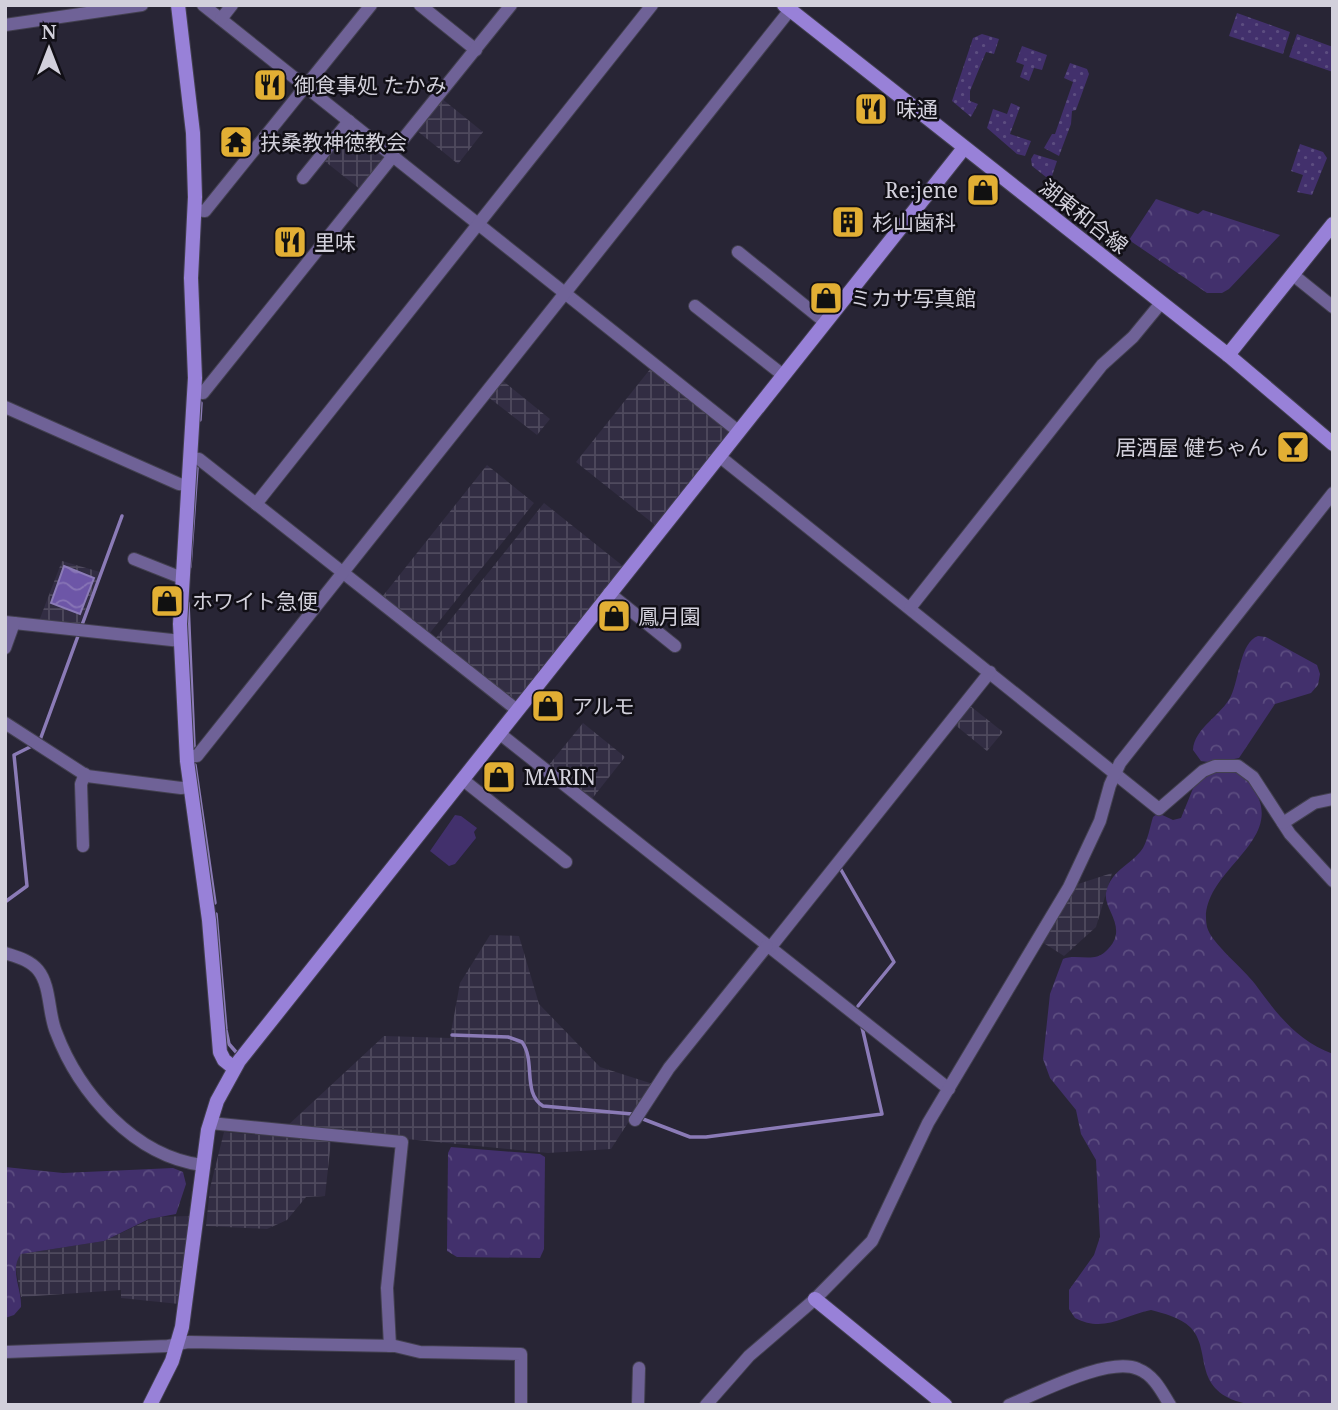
<svg xmlns="http://www.w3.org/2000/svg" width="1338" height="1410" font-family="'Noto Serif','Noto Sans JP',serif">
  <defs>
    <pattern id="industrial-grid" width="8" height="8" patternUnits="userSpaceOnUse" patternTransform="scale(1.75)"><rect width="8" height="8" fill="#322d43"/><path d="M0 4h8M4 0v8" fill="none" stroke="#4f4a5e"/></pattern>
    <pattern id="grass-dots" width="8" height="8" patternUnits="userSpaceOnUse" patternTransform="scale(1.75)"><rect width="8" height="8" fill="#42306c"/><path d="M2 2h.1M6 6h.1" fill="none" stroke="#5c4d80" stroke-width="1.8" stroke-linecap="round"/></pattern>
    <pattern id="forest-crowns" width="20" height="18" patternUnits="userSpaceOnUse" patternTransform="scale(1.75)"><rect width="20" height="18" fill="#42306c"/><path d="M2 6a3 3 0 1 1 6 0M12 15a3 3 0 1 1 6 0" fill="none" stroke="#5c4d80"/></pattern>
    <pattern id="water-waves" width="16" height="10" patternUnits="userSpaceOnUse" patternTransform="scale(1.75)"><rect width="16" height="10" fill="#6d56a7"/><path d="M0 5q4-4 8 0t8 0" fill="none" stroke="#8875b6"/></pattern>
  </defs>
  <rect width="100%" height="100%" fill="#282535"/>
  <g fill="url(#industrial-grid)">
    <polygon points="441,98 483,132 458,164 416,130"/>
    <polygon points="348,127 384,156 385,160 361,190 322,159"/>
    <polygon points="651,368 730,431 655,525 576,462"/>
    <polygon points="502,380 550,419 537,435 488,397"/>
    <polygon points="487,465 534,503 429,634 382,597"/>
    <polygon points="544,503 623,566 516,700 512,700 435,639"/>
    <polygon points="62,561 100,572 79,626 39,621"/>
    <polygon points="969,705 1003,732 987,751 954,724"/>
    <polygon points="583,723 625,757 591,800 548,766"/>
    <polygon points="1112,873 1096,927 1064,956 1042,942 1075,885"/>
    <polygon points="490,935 519,936 539,1004 600,1067 653,1084 611,1149 548,1153 286,1127 384,1036 450,1038 460,983"/>
    <polygon points="224,1132 331,1141 325,1196 306,1197 287,1220 267,1229 206,1226 210,1188"/>
    <polygon points="189,1216 179,1304 121,1298 121,1290 21,1297 16,1269 16,1260 21,1254 104,1241 155,1217"/>
  </g>
  <g fill="url(#grass-dots)">
    <polygon points="1237,13 1290,32 1283,54 1229,36"/>
    <polygon points="982,34 999,39 994,54 986,52 970,91 970,101 978,104 971,117 952,101 973,38"/>
    <polygon points="1297,34 1333,47 1333,72 1289,57"/>
    <polygon points="1022,46 1047,55 1042,70 1034,68 1029,81 1020,77 1024,65 1016,62"/>
    <polygon points="1070,63 1087,69 1089,74 1076,110 1072,111 1071,124 1059,156 1044,148 1052,134 1055,134 1073,82 1064,78"/>
    <polygon points="1011,103 1020,107 1010,134 1031,141 1025,156 1017,154 987,128 993,109 1007,114"/>
    <polygon points="1300,144 1323,152 1327,158 1312,195 1297,192 1303,175 1291,171"/>
    <polygon points="1034,154 1057,161 1052,176 1046,177 1032,166 1031,159"/>
  </g>
  <g fill="url(#forest-crowns)">
    <polygon points="1156,199 1198,214 1203,210 1280,235 1229,289 1222,293 1207,293 1129,240"/>
    <path d="M1258,636L1266,637L1317,665L1320,674L1318,685L1311,693L1275,704L1239,758L1215,763L1201,761L1193,750C1194,728 1222,715 1231,696C1239,680 1240,642 1258,636Z"/>
    <path d="M1216,770H1237C1311,837 1194,866 1207,927C1211,943 1244,969 1255,984C1277,1014 1296,1040 1333,1054V1405C1303,1405 1264,1410 1236,1401C1192,1385 1212,1349 1190,1327C1181,1318 1163,1313 1151,1310C1122,1316 1104,1333 1075,1318L1069,1309V1290L1094,1255L1100,1237L1096,1160L1081,1134L1076,1110L1050,1078L1043,1059L1050,994L1063,959C1076,953 1093,963 1105,952C1131,929 1103,910 1106,893C1111,869 1131,866 1143,848C1148,839 1150,827 1153,817L1158,813L1173,820L1181,818L1196,781Z"/>
    <polygon points="451,1147 540,1154 545,1157 544,1249 540,1258 457,1257 447,1251 448,1153"/>
    <path d="M5,1167L63,1173L173,1168L183,1172L186,1184L176,1214L149,1219L104,1241L21,1254C9,1269 22,1289 21,1307L14,1315L5,1318Z"/>
  </g>
  <polygon fill="#42306c" points="455,815 461,816 477,828 474,832 476,838 455,864 449,866 430,851"/>
  <polygon fill="url(#water-waves)" stroke="#8b7bb7" stroke-width="2" points="64,566 94,578 80,614 51,603"/>
  <g fill="none" stroke-linecap="round" stroke-linejoin="round">
    <g stroke="#8b7bb7" stroke-width="3.5">
      <polyline points="200,420 201,403"/>
      <polyline points="190,567 197,468"/>
      <polyline points="188,603 194,746"/>
      <polyline points="82,625 122,516"/>
      <polyline points="40,740 78,636"/>
      <polyline points="195,765 215,903"/>
      <polyline points="840,868 894,962 858,1006"/>
      <polyline points="5,902 27,886 14,755 32,746"/>
      <polyline points="216,914 226,1030 229,1044 236,1052"/>
      <path d="M452,1035L508,1037L522,1042C536,1061 522,1093 543,1106L632,1114"/>
      <polyline points="643,1119 690,1137 706,1137 882,1114 862,1027"/>
    </g>
    <defs>
      <g id="street">
        <polyline points="203,5 738,431"/>
        <polyline points="420,5 476,50"/>
        <polyline points="221,19 232,5"/>
        <polyline points="5,25 142,5"/>
        <polyline points="391,154 511,5"/>
        <polyline points="303,178 349,121"/>
        <polyline points="194,210 205,211 371,5"/>
        <polyline points="738,252 825,322"/>
        <polyline points="1292,274 1333,307"/>
        <polyline points="695,306 783,375"/>
        <polyline points="194,392 203,393 393,156"/>
        <polyline points="5,407 179,484 188,485"/>
        <polyline points="719,456 1159,809 1203,771 1215,766 1238,766 1253,777 1290,834 1333,881"/>
        <polyline points="190,458 199,459 517,710"/>
        <polyline points="256,504 652,5"/>
        <polyline points="134,559 182,578"/>
        <polyline points="609,593 675,646"/>
        <polyline points="910,608 1102,365 1133,337 1161,303"/>
        <polyline points="5,622 181,641"/>
        <polyline points="5,648 14,623"/>
        <polyline points="5,723 87,776 181,788 191,787"/>
        <polyline points="499,733 949,1089"/>
        <polyline points="187,756 197,756 790,10"/>
        <polyline points="462,779 566,862"/>
        <polyline points="1283,823 1314,803 1333,799"/>
        <polyline points="83,846 81,784 85,774"/>
        <polyline points="770,948 990,672"/>
        <path d="M5,953C17,957 30,960 38,970C51,986 48,1013 56,1032C79,1093 134,1156 202,1165"/>
        <polyline points="635,1120 669,1068 767,946"/>
        <polyline points="210,1123 402,1142 387,1288 390,1346"/>
        <polyline points="5,1352 168,1346 188,1342 395,1346 420,1352 521,1354 521,1405"/>
        <polyline points="638,1405 639,1368"/>
        <polyline points="706,1405 749,1356 814,1300 872,1241 928,1123 1069,887 1100,821 1110,785 1120,763 1333,493"/>
        <path d="M1009,1405C1039,1393 1109,1356 1138,1369C1154,1375 1162,1392 1170,1405"/>
      </g>
      <g id="secondary">
        <polyline points="178,5 193,133 195,197 191,278 195,378 180,624 187,761 209,920 220,1052 224,1060 234,1068"/>
        <polyline points="784,5 1228,355 1333,224"/>
        <polyline points="1228,355 1333,444"/>
        <polyline points="815,1299 945,1405"/>
        <polyline points="150,1405 172,1361 182,1327 208,1130 217,1101 239,1061 964,148"/>
      </g>
    </defs>
    <use href="#street" stroke="#434050" stroke-width="14"/>
    <use href="#secondary" stroke="#434050" stroke-width="16"/>
    <use href="#street" stroke="#6f6297" stroke-width="12"/>
    <use href="#secondary" stroke="#9881d8" stroke-width="14"/>
  </g>
  <defs>
    <symbol id="restaurant-square" viewBox="-11 -11 22 22"><rect x="-9" y="-9" width="18" height="18" rx="4" fill="#e2af34" stroke="#110f16"/><path d="M-5-6h1v4h1v-4h1v4h1v-4h1v5L-1.5 .5V6h-2V.5L-5-1ZM5-6V6H3V1.5H1.5Q1.5-4 5-6Z" fill="#111"/></symbol>
    <symbol id="temple-square" viewBox="-11 -11 22 22"><rect x="-9" y="-9" width="18" height="18" rx="4" fill="#e2af34" stroke="#110f16"/><path d="M0-6L5-2H3V0L6.5 2.5H4V6H1.5V3h-3V6H-4V2.5H-6.5L-3 0V-2H-5Z" fill="#111"/></symbol>
    <symbol id="shop-square" viewBox="-11 -11 22 22"><rect x="-9" y="-9" width="18" height="18" rx="4" fill="#e2af34" stroke="#110f16"/><path d="M-5-2.5h2.3a2.7 3.5 0 0 1 5.4 0H5L5.5 6h-11ZM-1.5-2.5h3a1.5 2.3 0 0 0-3 0Z" fill="#111"/></symbol>
    <symbol id="building-square" viewBox="-11 -11 22 22"><rect x="-9" y="-9" width="18" height="18" rx="4" fill="#e2af34" stroke="#110f16"/><path d="M-4-6H4V6H1V3H-1V6H-4ZM-2.5-4.3h1.7v1.8h-1.7ZM.8-4.3h1.7v1.8H.8ZM-2.5-1h1.7V.8h-1.7ZM.8-1h1.7V.8H.8Z" fill="#111"/></symbol>
    <symbol id="bar-square" viewBox="-11 -11 22 22"><rect x="-9" y="-9" width="18" height="18" rx="4" fill="#e2af34" stroke="#110f16"/><path d="M-6-5H6L.8 .8V4.5H3.5V6h-7V4.5H-.8V.8Z" fill="#111"/></symbol>
  </defs>
  <g fill-rule="evenodd">
    <use href="#restaurant-square" x="251" y="66" width="38" height="38"/>
    <use href="#restaurant-square" x="852" y="90" width="38" height="38"/>
    <use href="#temple-square" x="217" y="123" width="38" height="38"/>
    <use href="#shop-square" x="964" y="171" width="38" height="38"/>
    <use href="#building-square" x="829" y="203" width="38" height="38"/>
    <use href="#restaurant-square" x="271" y="223" width="38" height="38"/>
    <use href="#shop-square" x="807" y="279" width="38" height="38"/>
    <use href="#bar-square" x="1274" y="428" width="38" height="38"/>
    <use href="#shop-square" x="148" y="582" width="38" height="38"/>
    <use href="#shop-square" x="595" y="597" width="38" height="38"/>
    <use href="#shop-square" x="529" y="687" width="38" height="38"/>
    <use href="#shop-square" x="480" y="758" width="38" height="38"/>
  </g>
  <g text-anchor="middle" dominant-baseline="central" stroke-width="5" stroke-linejoin="round" paint-order="stroke">
    <g font-size="21" fill="#d2d0db" stroke="#110f16" text-anchor="start">
      <text x="294" y="85">御食事処 たかみ</text>
      <text x="896" y="109">味通</text>
      <text x="260" y="142">扶桑教神徳教会</text>
      <text x="958" y="190" text-anchor="end">Re:jene</text>
      <text x="872" y="222">杉山歯科</text>
      <text x="314" y="242">里味</text>
      <text x="850" y="298">ミカサ写真館</text>
      <text x="1268" y="447" text-anchor="end">居酒屋 健ちゃん</text>
      <text x="192" y="601">ホワイト急便</text>
      <text x="638" y="616">鳳月園</text>
      <text x="572" y="706">アルモ</text>
      <text x="524" y="777">MARIN</text>
    </g>
    <g font-size="21" fill="#d2d0db" stroke="#110f16">
      <text transform="translate(1084 216) rotate(38)">湖東和合線</text>
    </g>
  </g>
  <rect width="1338" height="1410" fill="none" stroke="#d2d0db" stroke-width="14"/>
  <g transform="translate(49 49)" stroke="#110f16" stroke-width="5" paint-order="stroke">
  <path d="M0-5L12 26L0 18L-12 26Z" fill="#d2d0db"/>
  <text y="-10" font-size="19" font-weight="bold" text-anchor="middle" fill="#d2d0db">N</text>
  </g>
</svg>
